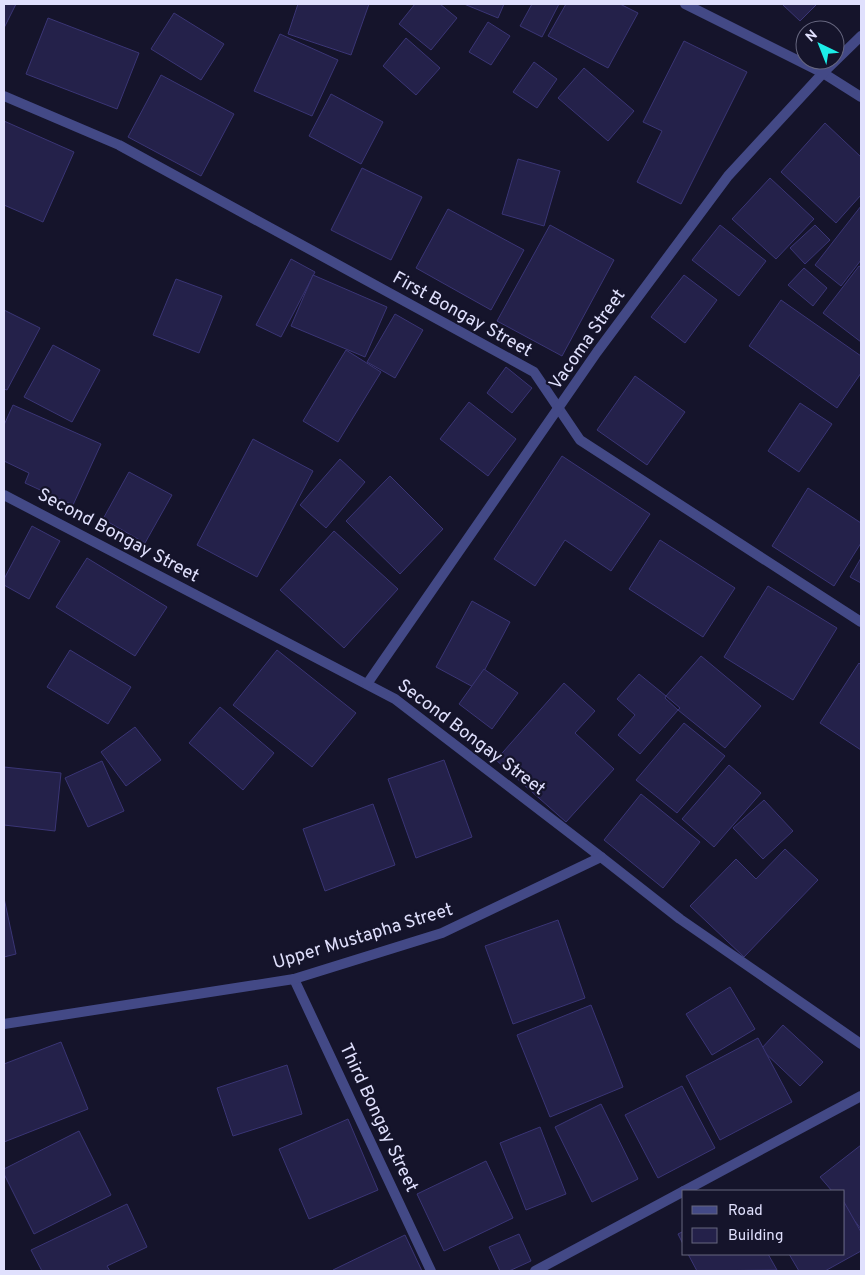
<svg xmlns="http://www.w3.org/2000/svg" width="865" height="1275" font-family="Overpass,sans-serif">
  <rect width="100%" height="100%" fill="#15142b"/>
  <g fill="#24214a" stroke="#3a3575">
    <polygon points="4,4 16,4 4,28"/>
    <polygon points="298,4 369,4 351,55 288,34"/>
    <polygon points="415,4 440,4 457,18 431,50 399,24"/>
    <polygon points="464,4 504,4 498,18"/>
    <polygon points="532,4 559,4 542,37 520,26"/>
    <polygon points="566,4 620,4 638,13 608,68 548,36"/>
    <polygon points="782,4 817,4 800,21"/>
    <polygon points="174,13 224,44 201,80 151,49"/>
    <polygon points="48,18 139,53 117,109 26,74"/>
    <polygon points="488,22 510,36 491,65 469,52"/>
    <polygon points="280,34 338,60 312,116 254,91"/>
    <polygon points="406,38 440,68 416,95 383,66"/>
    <polygon points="684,41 747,72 681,204 637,182 662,131 643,122"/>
    <polygon points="534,62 557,79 537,108 513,92"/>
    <polygon points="584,68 634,111 608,141 558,98"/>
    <polygon points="161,75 234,114 201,176 128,137"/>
    <polygon points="331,94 383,122 361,164 309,136"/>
    <polygon points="4,121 74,152 43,222 4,205"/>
    <polygon points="825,123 861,157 861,195 836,223 781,172"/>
    <polygon points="518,159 560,171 544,226 502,214"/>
    <polygon points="362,168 422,197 391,260 331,230"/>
    <polygon points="770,178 814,219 776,259 732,219"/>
    <polygon points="861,206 861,260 841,286 815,265"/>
    <polygon points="448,209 524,250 491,310 416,268"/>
    <polygon points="550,225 614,260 562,356 497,321"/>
    <polygon points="720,225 766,261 739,296 692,260"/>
    <polygon points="815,225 830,240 805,264 790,248"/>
    <polygon points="291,259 315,272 281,337 256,325"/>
    <polygon points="859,266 861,267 861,342 823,313"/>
    <polygon points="804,268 827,288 813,306 788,285"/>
    <polygon points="313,275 387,307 365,357 291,326"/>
    <polygon points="684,275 717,300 685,343 651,317"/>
    <polygon points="176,279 222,296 199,353 153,335"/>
    <polygon points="781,300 861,356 861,373 837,408 749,346"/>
    <polygon points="4,310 40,328 7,390 4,389"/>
    <polygon points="395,314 423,330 395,378 367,362"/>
    <polygon points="53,345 100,370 72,422 24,397"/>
    <polygon points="346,350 381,372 338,442 303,421"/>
    <polygon points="506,367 532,388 512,413 487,393"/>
    <polygon points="635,376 685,412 647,465 597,430"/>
    <polygon points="469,402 516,439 488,476 440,439"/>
    <polygon points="800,403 832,424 799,472 768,451"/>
    <polygon points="13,405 101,444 73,505 25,483 29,473 4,461 4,425"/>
    <polygon points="253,439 313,471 257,577 197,545"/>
    <polygon points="562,456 650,514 611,571 565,540 535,586 494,559"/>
    <polygon points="340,459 365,482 326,528 300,505"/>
    <polygon points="129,472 172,495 145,543 103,519"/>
    <polygon points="390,476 443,529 400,574 346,521"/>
    <polygon points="808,488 861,523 861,543 834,586 772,546"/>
    <polygon points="32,526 60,541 29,599 4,585 4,579"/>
    <polygon points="334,531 398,589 344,648 280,590"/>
    <polygon points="660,540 735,588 703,637 629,589"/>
    <polygon points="87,558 167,607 135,656 56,607"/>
    <polygon points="861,558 861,583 850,577"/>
    <polygon points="768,586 837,628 793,700 724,657"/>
    <polygon points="472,601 510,622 475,688 436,667"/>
    <polygon points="70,650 131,687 108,724 47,687"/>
    <polygon points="277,650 356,713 312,767 233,705"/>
    <polygon points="701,656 761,706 725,748 678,710 680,708 666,696"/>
    <polygon points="859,663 861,665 861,750 820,723"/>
    <polygon points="484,669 518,693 492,729 459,704"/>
    <polygon points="639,674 666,696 665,698 678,710 640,754 618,735 635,715 617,699"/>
    <polygon points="564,683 595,711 575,733 614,769 566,822 496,760"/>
    <polygon points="220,707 274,753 243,790 189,743"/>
    <polygon points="684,723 725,756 677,813 636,780"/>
    <polygon points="135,727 161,760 126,786 101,752"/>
    <polygon points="444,760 472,837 416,858 388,779"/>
    <polygon points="102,761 124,811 88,827 65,778"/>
    <polygon points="729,765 761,793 714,847 682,819"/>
    <polygon points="4,767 61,773 55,831 4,825"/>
    <polygon points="641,794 700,842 663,888 604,840"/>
    <polygon points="764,800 793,831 763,859 733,828"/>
    <polygon points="373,804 395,865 325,891 303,829"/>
    <polygon points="785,849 818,880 744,957 690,906 736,859 756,879"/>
    <polygon points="4,898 16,954 4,957"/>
    <polygon points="558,920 585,998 513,1024 485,946"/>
    <polygon points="730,987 755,1029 712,1055 686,1014"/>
    <polygon points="591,1005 623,1087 550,1117 517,1035"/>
    <polygon points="783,1025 823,1062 800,1086 761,1049"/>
    <polygon points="758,1038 792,1102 720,1140 686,1076"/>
    <polygon points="61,1042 88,1109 4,1142 4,1064"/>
    <polygon points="287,1065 302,1114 233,1136 217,1088"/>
    <polygon points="682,1086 715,1148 658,1178 625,1115"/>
    <polygon points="601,1104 638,1179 592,1202 555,1127"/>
    <polygon points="348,1119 378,1190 309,1219 279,1149"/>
    <polygon points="540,1127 566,1194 526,1210 500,1143"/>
    <polygon points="79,1131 111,1195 34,1234 4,1174 4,1169"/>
    <polygon points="861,1145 861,1229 844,1207 844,1191 832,1191 820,1177"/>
    <polygon points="486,1161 513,1218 444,1251 417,1194"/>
    <polygon points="844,1202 861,1232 861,1251 825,1271 799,1271 789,1254 844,1254"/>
    <polygon points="127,1204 147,1247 107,1266 110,1271 42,1271 31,1250"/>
    <polygon points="684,1231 684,1246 678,1234"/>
    <polygon points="519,1234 531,1261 509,1271 500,1271 489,1247"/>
    <polygon points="405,1235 422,1271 334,1271 333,1270"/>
    <polygon points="688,1254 768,1254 777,1270 697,1271"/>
  </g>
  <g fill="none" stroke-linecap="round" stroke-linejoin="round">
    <g stroke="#434986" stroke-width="10">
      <polyline points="685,4 823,73 861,97"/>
      <polyline points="4,96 119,145 534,372 580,440 861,622"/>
      <polyline points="4,495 395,699 601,857 680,919 861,1044"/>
      <polyline points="367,684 597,352 728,176 823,73 861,36"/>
      <polyline points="294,979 431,1271"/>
      <polyline points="4,1024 294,979 442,933 601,857"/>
      <polyline points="684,1191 861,1096"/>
      <polyline points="535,1271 684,1191"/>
    </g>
  </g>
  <g text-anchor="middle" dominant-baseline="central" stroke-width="4.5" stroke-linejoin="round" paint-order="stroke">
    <g font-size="18" fill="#e0e0fd" stroke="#15142b">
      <text transform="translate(462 315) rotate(29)">First Bongay Street</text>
      <text transform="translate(588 340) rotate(-55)">Vacoma Street</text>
      <text transform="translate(118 536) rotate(28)">Second Bongay Street</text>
      <text transform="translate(471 738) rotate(37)">Second Bongay Street</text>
      <text transform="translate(363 937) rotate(-17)">Upper Mustapha Street</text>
      <text transform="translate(378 1118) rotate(65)">Third Bongay Street</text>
    </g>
  </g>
  <rect width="865" height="1275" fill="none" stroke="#e0e0fd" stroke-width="10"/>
  <rect x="682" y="1190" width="162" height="65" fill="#15142b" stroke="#66667f"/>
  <rect x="692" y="1206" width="25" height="8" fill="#434986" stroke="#66667f"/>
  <text x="728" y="1215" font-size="15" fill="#e0e0fd">Road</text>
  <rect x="692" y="1228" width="25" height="15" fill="#24214a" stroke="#66667f"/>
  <text x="728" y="1240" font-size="15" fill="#e0e0fd">Building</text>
  <g transform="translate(820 45) rotate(317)"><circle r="24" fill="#15142b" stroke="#66667f"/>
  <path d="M0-4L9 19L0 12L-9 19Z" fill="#1cede8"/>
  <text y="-8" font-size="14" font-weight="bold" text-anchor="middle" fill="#e0e0fd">N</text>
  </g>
</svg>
